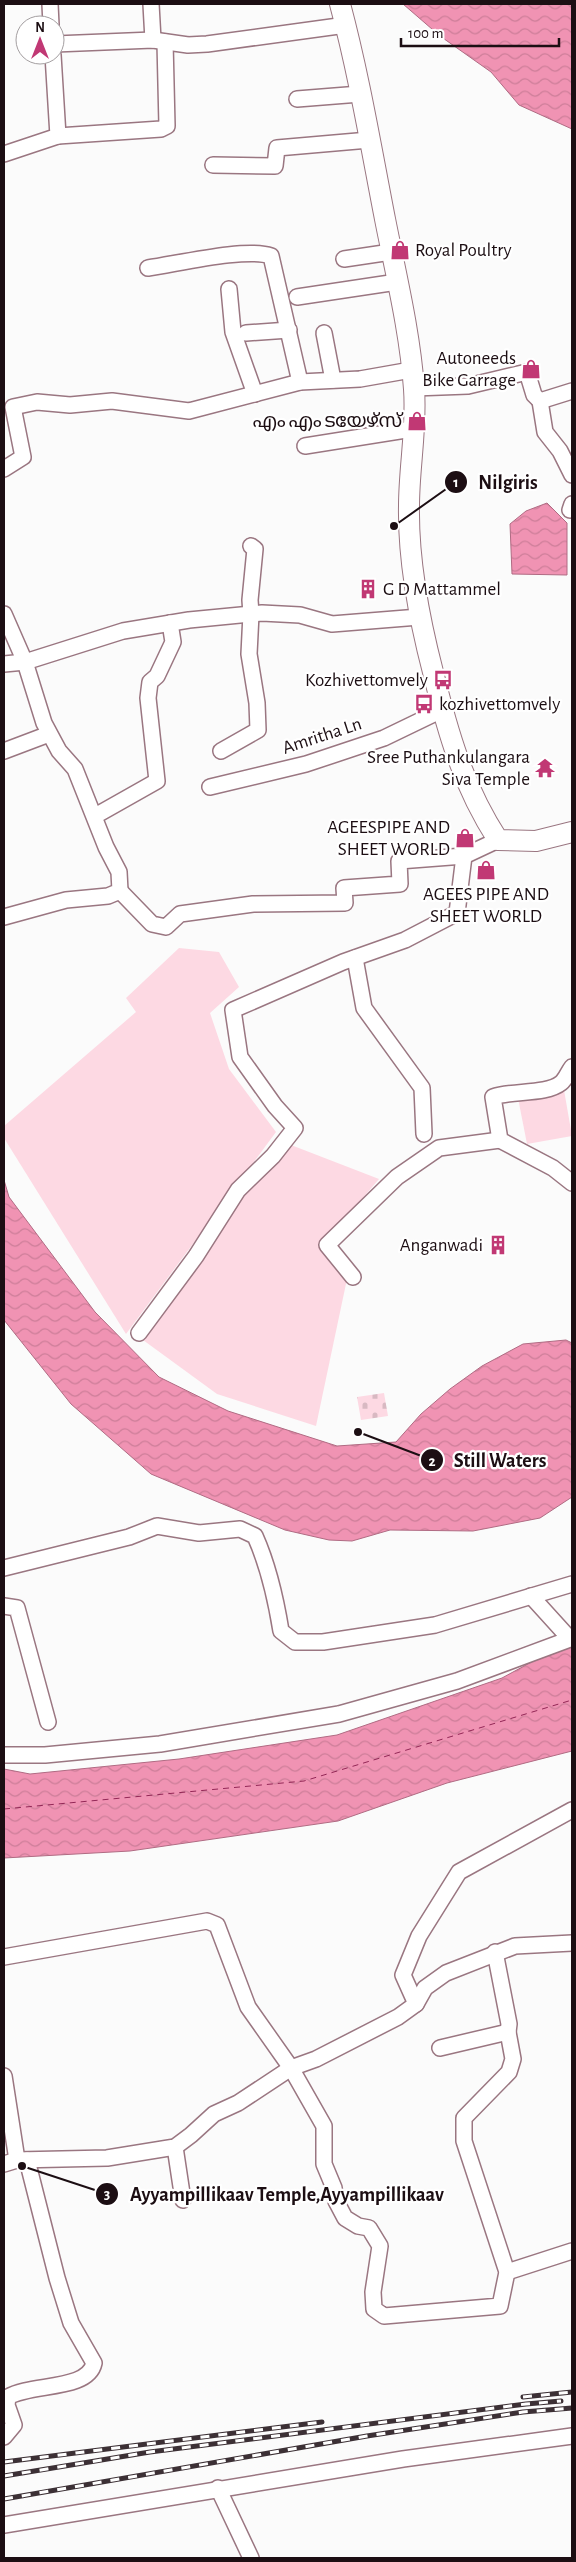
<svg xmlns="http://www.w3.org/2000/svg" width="576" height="2562" font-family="'Alegreya Sans','Noto Sans Malayalam',sans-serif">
  <defs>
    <pattern id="cemetery-stones" width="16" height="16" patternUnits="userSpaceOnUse" patternTransform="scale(1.25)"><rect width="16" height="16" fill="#fdd9e3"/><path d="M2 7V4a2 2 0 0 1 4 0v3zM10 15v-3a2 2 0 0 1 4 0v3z" fill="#d8b9c2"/></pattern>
    <pattern id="water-waves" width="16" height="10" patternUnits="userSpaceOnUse" patternTransform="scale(1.25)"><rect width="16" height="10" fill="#f093b3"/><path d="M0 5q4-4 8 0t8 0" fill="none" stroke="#cd7e99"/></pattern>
  </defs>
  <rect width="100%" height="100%" fill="#fbfbfb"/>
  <g fill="#fdd9e3">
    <polygon points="179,948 219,952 239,987 210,1013 229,1069 276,1132 126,1334 4,1138 4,1126 136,1012 126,998"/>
    <polygon points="564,1090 572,1136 527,1144 518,1098"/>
    <polygon points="291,1145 379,1179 322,1246 347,1279 316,1426 217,1394 143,1340 198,1266 243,1195"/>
  </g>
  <polygon fill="url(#cemetery-stones)" points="384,1393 388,1416 361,1420 357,1397"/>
  <g fill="url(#water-waves)" stroke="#b06b83">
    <polygon points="403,4 572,4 572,129 519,105 491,72 440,36"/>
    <polygon points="547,503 567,523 567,575 512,574 510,524 526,511"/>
    <polygon points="4,1180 9,1197 95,1312 159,1377 228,1411 337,1446 396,1442 421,1414 450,1389 482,1366 523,1344 566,1340 572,1343 572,1497 540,1518 473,1531 390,1530 352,1541 329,1540 285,1530 151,1474 71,1404 4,1320"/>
    <polygon points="572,1640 572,1751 447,1783 338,1821 130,1851 4,1858 4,1769 30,1774 179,1759 337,1735 502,1678"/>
  </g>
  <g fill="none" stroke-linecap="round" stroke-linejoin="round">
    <polyline stroke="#932756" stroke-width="1" stroke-dasharray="6 5" stroke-linecap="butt" points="4,1809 304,1781 572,1700"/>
    <defs>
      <g id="minor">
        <polyline points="50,4 51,25"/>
        <polyline points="151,4 153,40"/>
        <polyline points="55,44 153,40 188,45 207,44 346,25"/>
        <polyline points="297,99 360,94"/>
        <polyline points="58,136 161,129 167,126 165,42"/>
        <polyline points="4,154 58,136 53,55"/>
        <polyline points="213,165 275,166 277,148 369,140"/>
        <polyline points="344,259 391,252"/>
        <path d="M148,268C177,264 247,247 271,256L300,382"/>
        <polyline points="229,289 233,332 255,394"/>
        <polyline points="297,297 397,282"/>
        <polyline points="246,333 289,330"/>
        <polyline points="324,333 333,380"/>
        <polyline points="414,388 468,386 527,372 534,395 540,401 572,391"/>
        <polyline points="540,401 545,432 560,451 572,475"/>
        <polyline points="305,446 412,429"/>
        <polyline points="4,469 23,457 13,407 37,402 70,405 112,401 189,411 300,382 360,379 411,370"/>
        <polyline points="570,510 572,504"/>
        <polyline points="4,614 25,662 4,664"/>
        <polyline points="4,751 49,734"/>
        <polyline points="221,751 258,730 257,703 249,654 251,614 250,600 255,549 251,546"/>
        <polyline points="210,787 306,764 384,738 442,710"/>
        <polyline points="95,816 157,781 148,698 150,682 157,676 173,642 170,623"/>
        <polyline points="120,891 152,924 166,927 180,914 253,904 345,903 344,888 400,884 399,861 464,856"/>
        <polyline points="4,917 66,900 108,896 120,891 119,872 106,847 75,769 59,751 44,723 25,662 123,631 189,620 262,613 300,615 332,624 419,617"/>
        <polyline points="355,958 364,1008 422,1088 424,1134"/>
        <path d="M572,1067C568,1072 566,1079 561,1083C546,1095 512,1090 493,1097L500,1140L553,1168L572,1183"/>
        <polyline points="353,1277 327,1245 397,1177 439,1148 500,1140"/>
        <polyline points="139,1333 196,1256 238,1190 273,1156 295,1128 275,1106 240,1057 233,1010 343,962 405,940 457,913 464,856 498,840"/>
        <path d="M4,1568L129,1537L157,1526L199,1533L240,1529L255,1536C268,1565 276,1600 281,1631L295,1642H323L435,1625L572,1584"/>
        <polyline points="4,1606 17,1608 48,1722"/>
        <polyline points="4,1755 45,1755 160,1744 339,1714 457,1681 570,1639 531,1596"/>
        <polyline points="4,1957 207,1921 217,1925 248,2007 291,2068 324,2126 324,2164 334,2188 336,2201 345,2218 358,2226 369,2228 380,2246 373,2292 374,2309 384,2316 500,2306 507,2272 464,2141 464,2118 509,2072 513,2059 508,2032"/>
        <polyline points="416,2004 403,1975 419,1936 459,1872 572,1810"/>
        <polyline points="440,2048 508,2032 509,2024 495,1952"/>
        <polyline points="4,2076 17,2160"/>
        <polyline points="175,2147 183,2200"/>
        <polyline points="4,2164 17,2160 107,2158 175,2147 191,2135 214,2114 238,2103 291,2068 316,2059 398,2017 416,2004 425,1988 446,1973 515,1946 572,1943"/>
        <polyline points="507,2272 572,2251"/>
        <path d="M4,2437L14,2425L7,2405L8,2397C31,2383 88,2391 94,2363L71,2323L57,2278L27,2160"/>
        <polyline points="218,2488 251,2558"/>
        <polyline points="4,2525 403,2459 572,2436"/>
      </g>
      <path id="major" d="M340,4C359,75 371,147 385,219C396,275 410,332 414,389C417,428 409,467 409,506C408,561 419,618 433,672C448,733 463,786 498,840L536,841L572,832"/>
    </defs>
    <use href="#minor" stroke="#9a7681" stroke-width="18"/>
    <use href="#major" stroke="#9a7681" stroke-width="22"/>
    <use href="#minor" stroke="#fff" stroke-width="15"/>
    <use href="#major" stroke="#fff" stroke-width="20"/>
    <defs>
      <g id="rail">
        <polyline points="523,2397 572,2392"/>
        <polyline points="4,2462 322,2422"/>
        <polyline points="4,2476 150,2452 526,2404 561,2401"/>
        <polyline points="4,2499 367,2436 523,2412 572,2408"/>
      </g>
    </defs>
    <use href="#rail" stroke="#3c3035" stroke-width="5"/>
    <use href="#rail" stroke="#fff" stroke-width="3" stroke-dasharray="9" stroke-linecap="butt"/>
  </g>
  <defs>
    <symbol id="shop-bare" viewBox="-9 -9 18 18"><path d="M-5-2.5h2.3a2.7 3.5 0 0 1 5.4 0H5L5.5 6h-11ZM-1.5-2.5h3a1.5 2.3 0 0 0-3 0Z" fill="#c13874" stroke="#fff" stroke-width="2.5" paint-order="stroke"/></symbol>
    <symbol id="building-bare" viewBox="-9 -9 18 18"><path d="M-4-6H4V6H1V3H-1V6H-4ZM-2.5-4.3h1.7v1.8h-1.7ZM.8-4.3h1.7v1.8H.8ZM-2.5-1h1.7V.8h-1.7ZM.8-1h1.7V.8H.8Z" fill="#c13874" stroke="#fff" stroke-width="2.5" paint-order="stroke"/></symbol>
    <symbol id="bus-bare" viewBox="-9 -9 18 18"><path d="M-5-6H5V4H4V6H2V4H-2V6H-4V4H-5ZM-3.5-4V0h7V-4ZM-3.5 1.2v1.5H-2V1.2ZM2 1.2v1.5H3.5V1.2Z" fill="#c13874" stroke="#fff" stroke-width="2.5" paint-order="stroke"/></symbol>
    <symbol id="temple-bare" viewBox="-9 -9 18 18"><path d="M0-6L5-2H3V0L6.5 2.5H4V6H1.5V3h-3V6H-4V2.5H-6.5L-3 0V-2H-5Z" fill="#c13874" stroke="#fff" stroke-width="2.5" paint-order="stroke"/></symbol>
  </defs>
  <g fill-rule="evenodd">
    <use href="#shop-bare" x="386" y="236" width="28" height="28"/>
    <use href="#shop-bare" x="517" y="355" width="28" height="28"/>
    <use href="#shop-bare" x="403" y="407" width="28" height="28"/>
    <use href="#building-bare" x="354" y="575" width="28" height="28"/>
    <use href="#bus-bare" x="429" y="666" width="28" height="28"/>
    <use href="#bus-bare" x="410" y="690" width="28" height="28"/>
    <use href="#temple-bare" x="531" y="754" width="28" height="28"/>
    <use href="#shop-bare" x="451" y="824" width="28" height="28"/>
    <use href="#shop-bare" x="472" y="856" width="28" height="28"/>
    <use href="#building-bare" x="484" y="1231" width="28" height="28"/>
  </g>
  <g text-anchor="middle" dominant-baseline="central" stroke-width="4.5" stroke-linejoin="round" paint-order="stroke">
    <g font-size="19" fill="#1c0e13" stroke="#fff" text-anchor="end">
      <text x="415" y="250" text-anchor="start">Royal Poultry</text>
      <text x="516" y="358">Autoneeds<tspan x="516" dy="22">Bike Garrage</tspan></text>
      <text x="402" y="421">എം എം ടയേഴ്‌സ്</text>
      <text x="383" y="589" text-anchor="start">G D Mattammel</text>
      <text x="428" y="680">Kozhivettomvely</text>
      <text x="439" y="704" text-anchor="start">kozhivettomvely</text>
      <text x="530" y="757">Sree Puthankulangara<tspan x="530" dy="22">Siva Temple</tspan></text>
      <text x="450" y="827">AGEESPIPE AND<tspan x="450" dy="22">SHEET WORLD</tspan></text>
      <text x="486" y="894" text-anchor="middle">AGEES PIPE AND<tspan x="486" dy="22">SHEET WORLD</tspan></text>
      <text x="483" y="1245">Anganwadi</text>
    </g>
    <g font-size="19" fill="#1c0e13" stroke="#fff">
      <text transform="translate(322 736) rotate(-18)">Amritha Ln</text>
    </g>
  </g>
  <path fill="none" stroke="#1c0e13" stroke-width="2" d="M394 526L456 482M358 1432L432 1460M22 2166L107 2194"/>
  <g fill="#1c0e13" stroke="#fff" stroke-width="2">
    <circle cx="394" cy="526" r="5"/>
    <circle cx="358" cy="1432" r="5"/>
    <circle cx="22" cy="2166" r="5"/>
    <circle cx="456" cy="482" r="12"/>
    <circle cx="432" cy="1460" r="12"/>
    <circle cx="107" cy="2194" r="12"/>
  </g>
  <g font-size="15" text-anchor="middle" font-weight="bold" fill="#fff">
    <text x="456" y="487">1</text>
    <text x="432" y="1466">2</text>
    <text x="107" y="2199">3</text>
  </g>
  <g font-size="20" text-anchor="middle" font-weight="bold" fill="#1c0e13" stroke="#fff" stroke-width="4.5" stroke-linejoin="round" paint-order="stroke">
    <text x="508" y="489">Nilgiris</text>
    <text x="500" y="1467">Still Waters</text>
    <text x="287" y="2201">Ayyampillikaav Temple,Ayyampillikaav</text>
  </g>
  <rect width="576" height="2562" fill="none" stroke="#1c0e13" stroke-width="10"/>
  <g transform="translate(40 40)"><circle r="24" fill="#ffffff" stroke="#a49fa1"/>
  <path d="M0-4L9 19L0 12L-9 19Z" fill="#c13874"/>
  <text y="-8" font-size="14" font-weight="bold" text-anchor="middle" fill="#1c0e13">N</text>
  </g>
  <path d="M401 38v8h158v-8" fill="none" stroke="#1c0e13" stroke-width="2.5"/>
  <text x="408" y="38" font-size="15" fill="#1c0e13" stroke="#ffffff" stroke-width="4" paint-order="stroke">100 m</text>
</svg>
